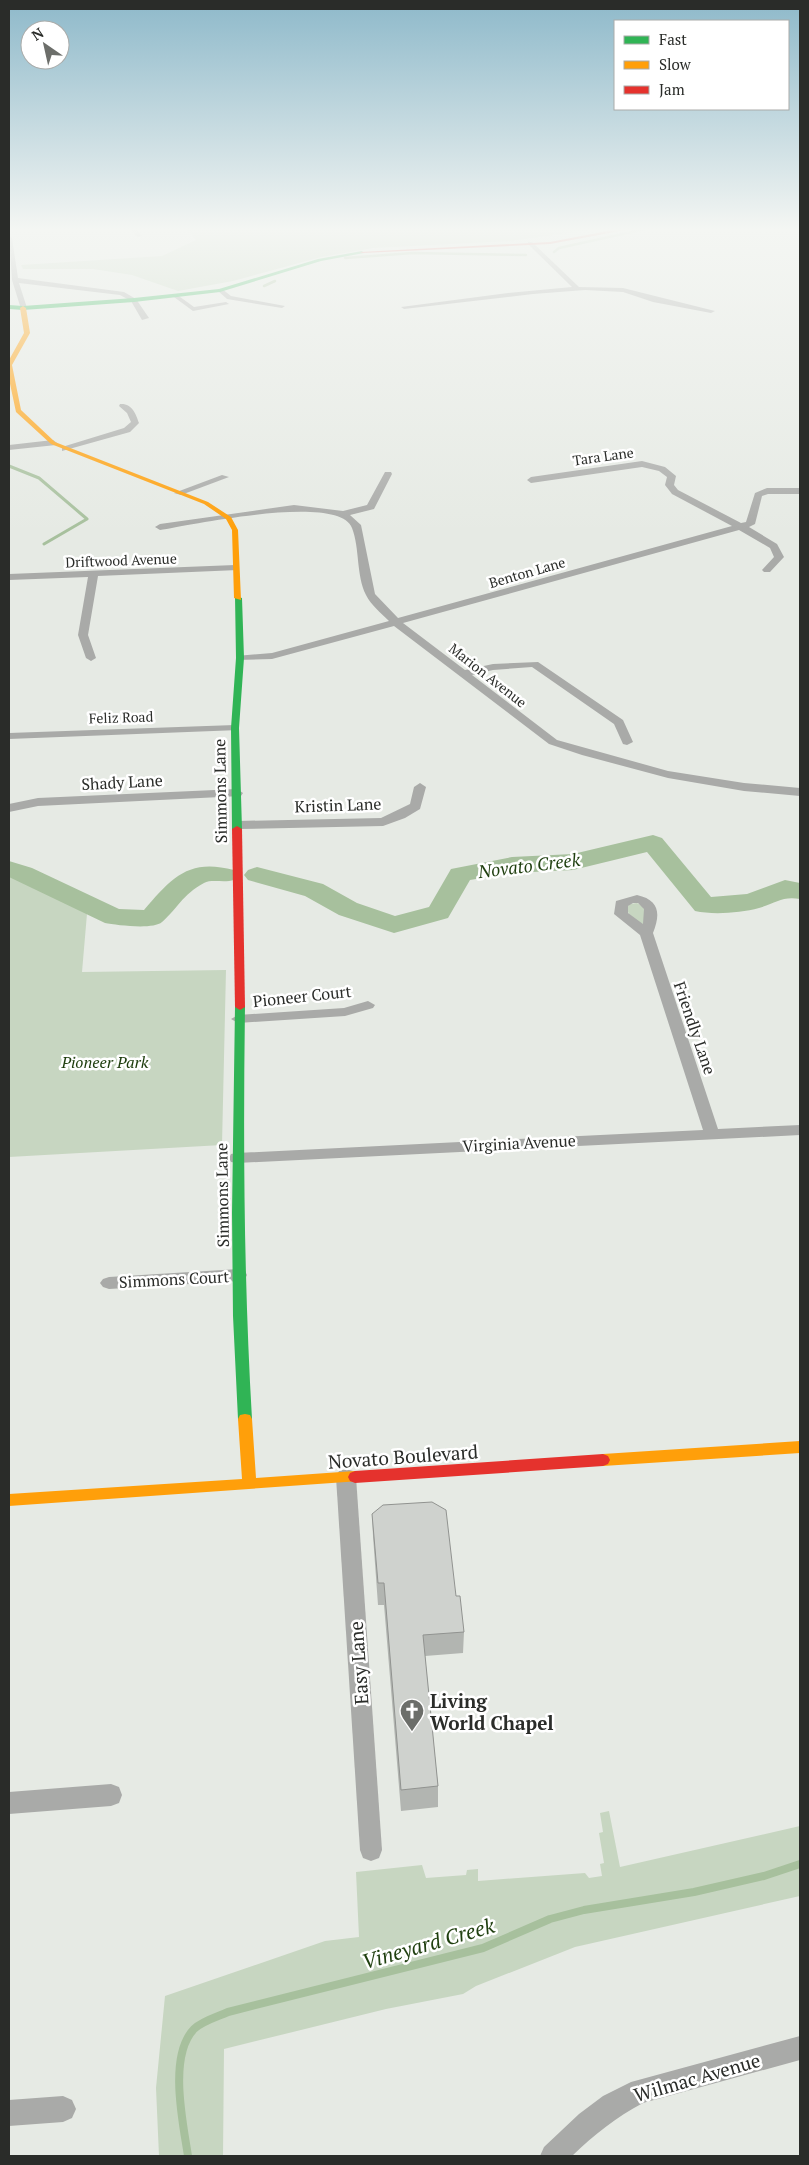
<svg xmlns="http://www.w3.org/2000/svg" width="809" height="2165" font-family="'PT Serif',serif">
  <rect width="100%" height="100%" fill="#e6eae4"/>
  <g fill="#c7d6c1">
    <polygon points="187,229 597,229 510,241 373,248 321,257 233,281 178,291 132,275 93,269 23,269 21,265 162,256 196,240"/>
    <polygon points="9,875 25,882 63,885 88,902 82,972 226,970 222,1145 9,1157"/>
    <polygon points="637,903 647,909 643,927 630,916 626,908 630,904"/>
    <polygon points="609,1811 620,1867 800,1826 800,1896 575,1947 476,1986 463,1994 386,2009 224,2049 223,2156 159,2156 156,2088 165,1996 325,1941 359,1937 356,1872 422,1865 426,1878 466,1875 467,1870 478,1869 478,1881 585,1873 589,1878 602,1876 600,1864 604,1863 599,1833 603,1832 600,1813"/>
  </g>
  <g fill="none" stroke-linecap="round" stroke-linejoin="round">
    <g stroke="#a7c09d" stroke-width="2.5">
      <polyline points="554,252 559,248 645,229"/>
      <polyline points="345,258 413,253 526,255"/>
      <polyline points="264,286 275,281"/>
    </g>
    <polyline stroke="#a7c09d" stroke-width="3" points="9,466 39,478 87,519 44,544"/>
    <path stroke="#a7c09d" stroke-width="8" d="M188,2156C183,2123 168,2056 194,2029C202,2021 217,2017 228,2012L483,1948L550,1919L584,1910L694,1892L764,1876L800,1864"/>
    <g fill="#a7c09d" fill-rule="evenodd">
      <path d="M653,835L662,838L711,897L747,894L785,880L800,883V899C782,896 776,903 759,908C740,913 713,915 695,911L647,852L573,870L512,873L470,880L448,918L394,933L339,915L305,896L248,880L244,875L248,870L257,867L323,884L357,903L395,916L429,907L451,869L512,857L573,854Z"/>
      <path d="M9,861L32,868L119,909L144,910C172,877 189,858 234,870L238,875L234,880C225,883 211,879 204,883C182,895 178,908 162,922C153,930 116,925 105,923L9,877Z"/>
    </g>
    <g fill="#a9aaa8" fill-rule="evenodd">
      <polygon points="131,229 137,229 142,236 137,237"/>
      <polygon points="9,236 12,238 18,278 124,292 136,299 149,318 142,320 131,301 120,295 19,283 27,308 21,309 12,280"/>
      <polygon points="528,242 532,242 579,287 623,288 715,311 711,313 653,302 623,292 585,290 533,294 404,309 401,307 508,293 572,287 528,244"/>
      <polygon points="218,289 222,289 231,296 285,306 282,308 227,299 218,291"/>
      <polygon points="176,294 194,307 226,302 229,304 193,311 174,297"/>
      <path d="M120,404C132,403 136,414 139,423L130,432L62,451V447L124,428L131,422L127,413L119,406Z"/>
      <polygon points="53,440 57,443 56,445 9,450 9,445"/>
      <path d="M642,461L665,467L676,476L674,485L678,490L741,523L746,522L755,493L767,488H800V494H768L762,496L755,524L749,527L777,544L784,557L770,572H764L762,570L774,557L770,548L739,530L403,623L465,670L493,664L538,662L623,720L633,742L627,745L623,744L614,724L532,667L493,670L472,675L557,740L668,771L744,783L800,788V796L744,791L668,778L582,755L549,744L394,626L272,659L236,660V656L272,653L389,621C381,613 371,605 366,595C356,575 360,549 352,528C339,493 191,525 160,530L155,527L160,524L294,505L343,511L367,505L385,472H391L392,474L374,509L350,515L361,525L375,594L398,618L732,526L672,494L665,485L667,477L659,471L642,467L531,483L527,480L531,477Z"/>
      <polygon points="222,475 229,477 181,495 174,493"/>
      <polygon points="235,565 238,566 238,570 98,576 88,635 96,658 91,661 86,658 78,635 88,577 9,580 9,574"/>
      <polygon points="235,725 239,726 239,730 9,739 9,733"/>
      <polygon points="420,783 426,787 420,809 405,818 383,826 238,829 232,825 238,821 381,818 410,804 414,787"/>
      <polygon points="237,789 243,793 241,796 38,806 9,812 9,804 38,798"/>
      <path d="M637,895C659,900 661,913 653,933L718,1129L800,1125V1135L237,1163L231,1162L229,1158L231,1154L237,1153L703,1130L640,935L614,914L616,901ZM633,903H638L644,909L643,924L628,913V906Z"/>
      <polygon points="368,1001 375,1005 373,1008 345,1016 238,1023 231,1019 238,1015 344,1008"/>
      <polygon points="239,1269 245,1271 247,1275 245,1279 239,1281 109,1289 103,1287 100,1283 103,1279 109,1277"/>
      <polygon points="346,1469 353,1471 356,1477 382,1850 379,1858 371,1861 363,1858 360,1850 336,1477 339,1471"/>
      <polygon points="111,1784 119,1787 122,1795 119,1803 111,1806 9,1814 9,1792"/>
      <path d="M800,2036V2060L643,2103C616,2117 594,2135 572,2156H540L544,2147L579,2114L603,2096L631,2082Z"/>
      <polygon points="63,2096 72,2100 76,2109 72,2118 63,2122 9,2126 9,2100"/>
    </g>
    <g fill="#30b455" fill-rule="evenodd">
      <polygon points="362,251 364,253 321,261 220,292 134,302 23,310 9,309 9,305 23,306 134,298 219,289 318,259"/>
      <polygon points="235,596 242,598 244,658 239,728 242,829 237,832 232,829 231,728 236,658"/>
      <path d="M240,1004L245,1007C243,1145 244,1282 252,1419L250,1423L245,1424L240,1423L238,1419L233,1316L232,1213L235,1007Z"/>
    </g>
    <g fill="#ff9f0a" fill-rule="evenodd">
      <polygon points="23,306 26,308 30,333 12,365 21,410 55,442 208,502 231,517 238,530 241,600 234,598 232,530 226,519 204,504 51,444 16,412 9,379 9,360 24,333 20,308"/>
      <polygon points="245,1414 250,1415 252,1419 256,1478 355,1471 360,1473 362,1477 360,1481 9,1506 9,1494 242,1479 238,1419 240,1415"/>
      <polygon points="800,1441 800,1453 603,1466 598,1464 596,1460 598,1456 603,1454"/>
    </g>
    <g fill="#e5322d" fill-rule="evenodd">
      <polygon points="618,229 631,229 550,244 362,253 360,252 550,242"/>
      <polygon points="237,826 242,829 245,1007 240,1010 235,1007 232,829"/>
      <polygon points="603,1454 608,1456 610,1460 608,1464 603,1466 355,1483 350,1481 348,1477 350,1473 355,1471"/>
    </g>
  </g>
  <polygon fill="#b2b5b1" points="372,1514 456,1596 464,1632 463,1653 425,1656 438,1786 438,1807 401,1811 384,1605 378,1605 373,1536"/>
  <polygon fill="#cfd2ce" stroke="#919390" points="432,1502 446,1510 456,1596 460,1596 464,1632 423,1635 438,1786 401,1790 384,1583 378,1583 372,1514 383,1505"/>
  <linearGradient id="sky" x2="0" y2="1"><stop stop-color="#8eb9ca"/><stop offset="0.43" stop-color="#f4f6f3"/><stop offset="1" stop-color="#f4f6f3" stop-opacity="0"/></linearGradient>
  <rect width="809" height="533" fill="url(#sky)"/>
  <defs>
    <symbol id="church-pin" viewBox="-11 -11 22 30"><path d="M0 17L-7.5 6A9.5 9.5 0 1 1 7.5 6Z" fill="#6c6e6a" stroke="#fff"/><path d="M-1.2-6h2.4v3.5h3.3v2.4h-3.3V6h-2.4V-.1h-3.3v-2.4h3.3Z" fill="#fff"/></symbol>
  </defs>
  <g fill-rule="evenodd">
    <use href="#church-pin" x="398" y="1697" width="28" height="38"/>
  </g>
  <g text-anchor="middle" dominant-baseline="central" stroke-width="5" stroke-linejoin="round" paint-order="stroke">
    <g font-size="14" fill="#2a2c29" stroke="#fff">
      <text transform="translate(603 456) rotate(-8)">Tara Lane</text>
      <text transform="translate(121 560) rotate(-2)">Driftwood Avenue</text>
      <text transform="translate(527 572) rotate(-16)">Benton Lane</text>
      <text transform="translate(488 675) rotate(38)">Marion Avenue</text>
      <text transform="translate(121 717) rotate(-2)">Feliz Road</text>
    </g>
    <g font-size="16" fill="#2a2c29" stroke="#fff">
      <text transform="translate(122 782) rotate(-3)">Shady Lane</text>
      <text transform="translate(220 791) rotate(-91)">Simmons Lane</text>
      <text transform="translate(338 805) rotate(-2)">Kristin Lane</text>
      <text transform="translate(302 996) rotate(-6)">Pioneer Court</text>
      <text transform="translate(695 1028) rotate(71)">Friendly Lane</text>
      <text transform="translate(519 1143) rotate(-3)">Virginia Avenue</text>
      <text transform="translate(222 1195) rotate(-91)">Simmons Lane</text>
      <text transform="translate(174 1279) rotate(-3)">Simmons Court</text>
    </g>
    <g font-size="16" font-style="italic" fill="#1c3c0b" stroke="#fff">
      <text x="105" y="1062">Pioneer Park</text>
    </g>
    <g font-size="18" font-style="italic" fill="#1f3f0f" stroke="#fff">
      <text transform="translate(529 865) rotate(-7)">Novato Creek</text>
    </g>
    <g font-size="19" fill="#2a2c29" stroke="#fff">
      <text transform="translate(403 1456) rotate(-4)">Novato Boulevard</text>
      <text transform="translate(358 1663) rotate(-94)">Easy Lane</text>
      <text transform="translate(697 2077) rotate(-16)">Wilmac Avenue</text>
    </g>
    <g font-size="19" font-weight="bold" fill="#2a2c29" stroke="#fff" text-anchor="start">
      <text x="430" y="1700">Living<tspan x="430" dy="22">World Chapel</tspan></text>
    </g>
    <g font-size="21" font-style="italic" fill="#1f3f0f" stroke="#fff">
      <text transform="translate(428 1943) rotate(-16)">Vineyard Creek</text>
    </g>
  </g>
  <rect width="809" height="2165" fill="none" stroke="#2a2c29" stroke-width="20"/>
  <rect x="614" y="20" width="175" height="90" fill="#ffffff" stroke="#aaaba9"/>
  <rect x="624" y="36" width="25" height="8" fill="#30b455" stroke="#aaaba9"/>
  <text x="659" y="45" font-size="15" fill="#2a2c29">Fast</text>
  <rect x="624" y="61" width="25" height="8" fill="#ff9f0a" stroke="#aaaba9"/>
  <text x="659" y="70" font-size="15" fill="#2a2c29">Slow</text>
  <rect x="624" y="86" width="25" height="8" fill="#e5322d" stroke="#aaaba9"/>
  <text x="659" y="95" font-size="15" fill="#2a2c29">Jam</text>
  <g transform="translate(45 45) rotate(326)"><circle r="24" fill="#ffffff" stroke="#aaaba9"/>
  <path d="M0-4L9 19L0 12L-9 19Z" fill="#6c6e6a"/>
  <text y="-8" font-size="14" font-weight="bold" text-anchor="middle" fill="#2a2c29">N</text>
  </g>
</svg>
